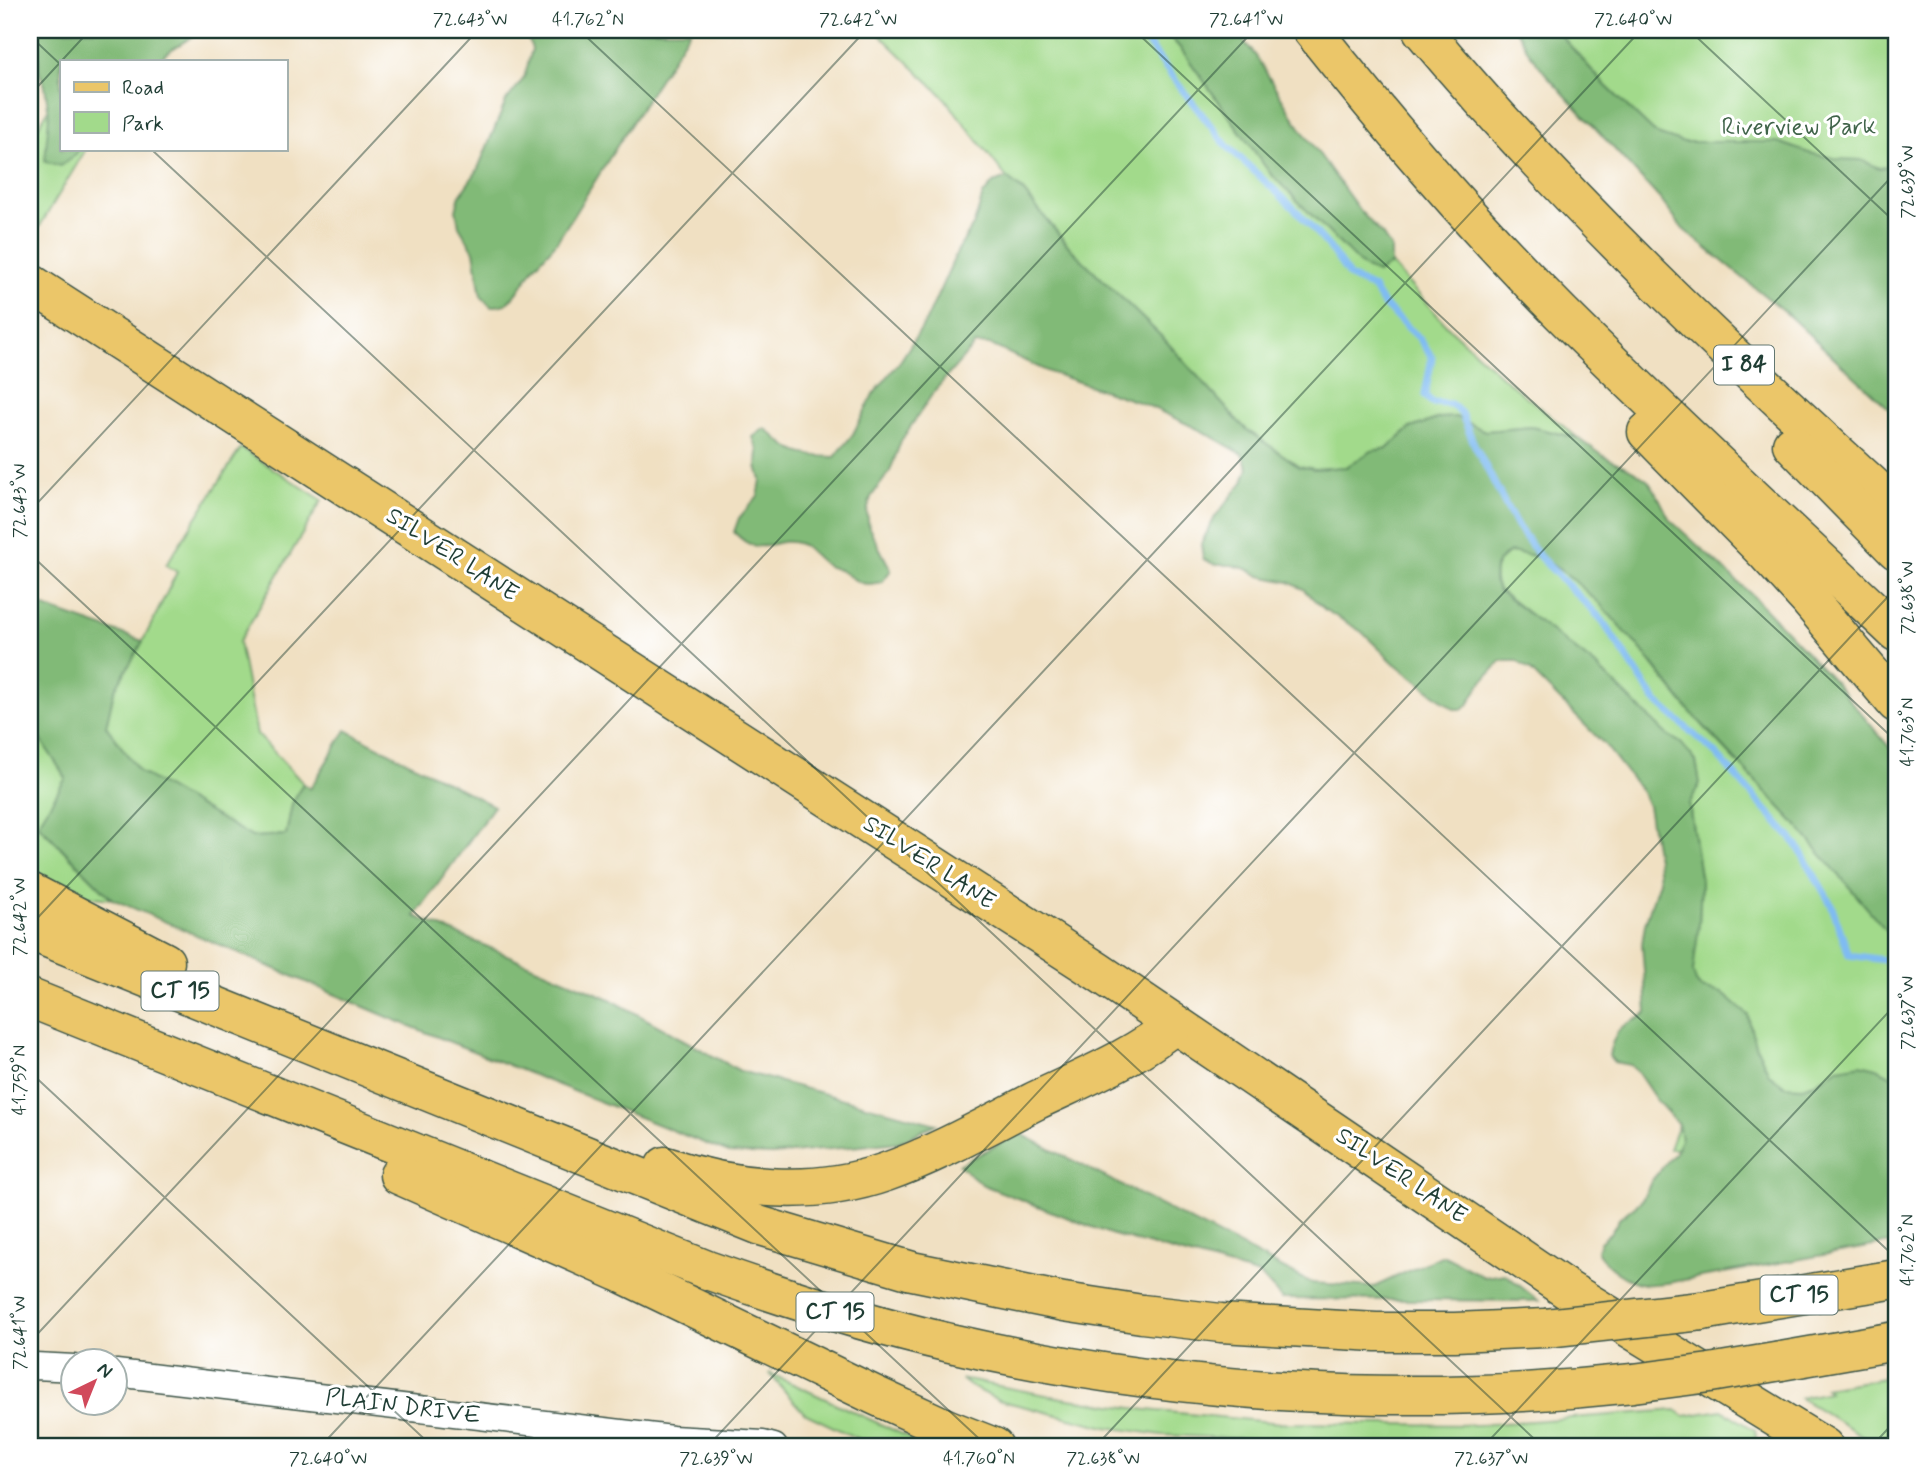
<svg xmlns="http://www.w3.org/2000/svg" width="1926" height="1477" font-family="Mynerve,sans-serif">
  <rect width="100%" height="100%" fill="#fff"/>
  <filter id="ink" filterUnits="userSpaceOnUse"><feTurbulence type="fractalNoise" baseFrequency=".0143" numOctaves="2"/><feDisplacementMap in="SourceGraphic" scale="14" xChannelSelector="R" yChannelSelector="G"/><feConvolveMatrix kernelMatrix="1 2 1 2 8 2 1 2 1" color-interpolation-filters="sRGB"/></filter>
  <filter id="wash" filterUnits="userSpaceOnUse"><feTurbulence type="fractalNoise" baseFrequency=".00686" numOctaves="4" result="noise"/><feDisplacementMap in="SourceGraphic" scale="28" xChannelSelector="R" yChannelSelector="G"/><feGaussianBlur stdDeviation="1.57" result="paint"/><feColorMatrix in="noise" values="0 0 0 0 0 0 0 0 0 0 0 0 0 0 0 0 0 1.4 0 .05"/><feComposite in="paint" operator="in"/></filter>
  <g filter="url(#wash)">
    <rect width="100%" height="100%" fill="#f0e0c2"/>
    <g fill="#a2da8b" stroke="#608c60" stroke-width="2">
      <polygon points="875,30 1164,30 1181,49 1270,173 1363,267 1377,273 1391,264 1451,330 1508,382 1578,438 1532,427 1485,431 1456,417 1440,418 1411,428 1388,448 1372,451 1346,467 1314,469 1299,466 1247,430 1236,419 1164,339 1071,249 1022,190 1007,178 943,96"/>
      <polygon points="1556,30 1896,30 1896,353 1674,141 1657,134 1651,129 1606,86"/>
      <polygon points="61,88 61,149 86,149 34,236 30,232 30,141"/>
      <polygon points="241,448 322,500 239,642 257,734 303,783 292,804 286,835 252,837 140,772 106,726 114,691 143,641 177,572 166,565"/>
      <path d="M1511,552C1520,554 1533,554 1542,559C1604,590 1645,660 1690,711C1723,749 1759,784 1793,821L1896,806V1141L1669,1149L1699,1068L1639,1033L1694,956L1699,924L1701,882L1689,804L1700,783L1681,743L1666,734L1595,665L1498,590C1491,573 1495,560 1511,552Z"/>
      <polygon points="30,723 66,778 38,825 112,899 85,896 30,870"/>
      <polygon points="769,1373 930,1447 875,1447 804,1413"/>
      <polygon points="1896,1376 1896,1447 1881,1447 1800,1398 1829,1392 1825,1388"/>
      <polygon points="961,1379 1062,1398 1147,1410 1281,1423 1477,1425 1676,1410 1684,1416 1722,1410 1755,1430 1756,1438 1751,1447 1324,1447 1251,1439 1162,1435 1106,1427 998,1400 970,1386"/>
    </g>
    <g fill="#81ba77" stroke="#507c56" stroke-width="2">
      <polygon points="38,30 203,30 166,53 158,61 61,61 61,149 80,149 73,157 60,166 45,161 49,115 45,86 39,71"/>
      <polygon points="516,30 690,30 556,243 535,266 517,293 506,304 491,307 481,296 474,251 459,226 456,210 460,195 477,171 506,101 524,78 532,49 527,35"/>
      <polygon points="1164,30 1235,30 1256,56 1299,126 1360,211 1382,234 1391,248 1391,264 1377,273 1363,267 1270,173 1181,49"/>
      <polygon points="1516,30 1556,30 1606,86 1651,129 1657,134 1681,142 1778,142 1809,153 1838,159 1861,160 1879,168 1895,166 1893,180 1896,195 1896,415 1786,313 1683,229 1659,198 1545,73 1526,48"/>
      <path d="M1007,178L1022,190L1071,249L1164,339L1236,419L1247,430L1299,466L1314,469L1346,467L1372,451L1388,448L1411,428L1440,418L1456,417L1485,431L1532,427L1578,438L1605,457L1634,471L1647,480L1656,492L1670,520L1754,597L1832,679L1896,755V942L1793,821L1689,710L1644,653L1599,603L1569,576L1540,557L1511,552L1503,556L1495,567L1494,581L1498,590L1595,665L1666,734L1681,743L1696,761L1700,783L1689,804L1701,882L1699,924L1693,972L1696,982L1701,988L1722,993L1748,1015L1754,1041L1769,1074L1785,1086L1802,1087L1815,1083L1838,1068L1861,1064L1877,1068L1896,1078V1242L1667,1283C1660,1283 1652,1285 1645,1284C1627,1282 1604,1266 1597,1250L1600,1242L1611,1233L1619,1219L1642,1200L1652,1180L1674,1154L1681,1140L1678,1124L1657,1101L1636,1070L1630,1065L1614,1062L1609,1056C1610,1048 1615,1034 1621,1028C1629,1021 1640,1020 1647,1012L1642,944L1645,924L1659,881L1657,859L1648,806L1642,792L1605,745L1530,670L1517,661H1501L1480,684L1468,705L1461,709H1454L1394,663L1362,632L1324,609L1303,589L1289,582L1260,576L1247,569L1232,565H1216L1203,559L1201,544L1215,517L1243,482L1248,468L1242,454L1202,431L1147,405L1049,372L991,345L975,344L935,390L901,441L890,471L871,497L867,512L869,528L891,570L882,582C859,587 860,582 841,571C837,569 831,568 826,565C817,560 810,548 800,544C772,534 762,562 734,532L739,518L758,496L761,480L757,466L758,450L753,437L765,428C794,453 796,456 835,457L853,434L873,395L901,360L926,321L958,250L974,224L983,195L993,183Z"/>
      <polygon points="30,602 143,641 114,691 106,726 140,772 252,837 286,835 292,804 303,783 310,789 346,730 494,806 415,916 608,998 740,1071 936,1124 899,1142 772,1155 729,1153 390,1018 112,899 38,824 66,778 30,723"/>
      <polygon points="1019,1133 1312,1283 1374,1287 1443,1255 1484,1277 1505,1274 1539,1301 1282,1299 1260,1275 1110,1234 983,1185 959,1165"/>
    </g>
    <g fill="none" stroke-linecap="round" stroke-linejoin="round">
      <polyline stroke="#7fbbf2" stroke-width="7" points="1138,30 1177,83 1226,145 1297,211 1329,247 1350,277 1373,288 1383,304 1419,338 1432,357 1425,395 1432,403 1451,404 1461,413 1475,446 1515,523 1540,557 1601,619 1655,700 1716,754 1797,845 1831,904 1849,955 1884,960 1896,965"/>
    </g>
  </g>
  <g filter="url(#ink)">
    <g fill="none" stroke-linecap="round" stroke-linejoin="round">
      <defs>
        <g id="street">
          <polyline points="30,1368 35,1366 74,1368"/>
          <polyline points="116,1373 672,1439 763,1444 774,1447"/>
        </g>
        <polyline id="primary" points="30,283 1097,971 1569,1291 1824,1447"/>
        <g id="highway">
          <path d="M1312,30C1390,128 1472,224 1561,313C1670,422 1784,526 1896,632"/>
          <path d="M1422,30C1566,202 1731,357 1896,507"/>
          <polyline points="1647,432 1766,553 1810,601 1896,703"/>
          <polyline points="1792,444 1896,550"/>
          <polyline points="30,892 165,962"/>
          <polyline points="30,931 761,1226 912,1271 1064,1302 1142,1314 1221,1323 1376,1332 1455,1332 1546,1328"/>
          <path d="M30,998L707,1270C786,1298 867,1324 950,1343C1172,1394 1406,1408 1633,1383"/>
          <path d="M665,1166C735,1190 815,1197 886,1172C937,1154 986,1126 1035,1101C1083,1078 1134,1058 1175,1024"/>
          <polyline points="399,1175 619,1272 872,1394 948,1429 994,1447"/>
          <polyline points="1702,1311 1896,1279"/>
          <polyline points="1781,1361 1896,1341"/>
          <polyline points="1806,1447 1815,1442"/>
        </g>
      </defs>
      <use href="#street" stroke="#3e5549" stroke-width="29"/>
      <use href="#primary" stroke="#3e5549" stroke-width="41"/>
      <use href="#highway" stroke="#3e5549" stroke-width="41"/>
      <use href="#street" stroke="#fff" stroke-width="26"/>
      <use href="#primary" stroke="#ebc669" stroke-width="38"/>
      <use href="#highway" stroke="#ebc669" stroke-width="38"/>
      <defs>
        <g id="highway-bridge">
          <polyline points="1546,1328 1702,1311"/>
          <polyline points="1633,1383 1710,1373 1781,1361"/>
        </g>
      </defs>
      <use href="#highway-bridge" stroke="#3e5549" stroke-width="41" stroke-linecap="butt"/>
      <use href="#highway-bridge" stroke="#ebc669" stroke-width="38"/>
    </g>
  </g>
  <path fill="none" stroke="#1f3d34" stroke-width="2" stroke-opacity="0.45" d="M579,30L1896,1258M1134,30L1896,741M1689,30L1896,223M30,36L61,65M30,95L90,30M151,149L1543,1447M30,511L478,30M30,554L988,1447M30,926L866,30M30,1072L433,1447M30,1342L1254,30M320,1447L1641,30M707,1447L1896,172M1095,1447L1896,588M1483,1447L1896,1004M1871,1447L1896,1420"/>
  <g text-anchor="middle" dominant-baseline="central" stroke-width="6" stroke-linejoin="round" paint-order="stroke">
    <g fill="#fff" stroke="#627771" stroke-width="2">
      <rect x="1714" y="345.5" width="60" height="39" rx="5"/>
      <rect x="141.5" y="971.5" width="77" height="39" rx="5"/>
      <rect x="1760.5" y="1275.5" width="77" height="39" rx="5"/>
      <rect x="796.5" y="1292.5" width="77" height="39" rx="5"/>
    </g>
    <g font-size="23" font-weight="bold" fill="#1f3d34">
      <text x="1744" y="365">I 84</text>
      <text x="180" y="991">CT 15</text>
      <text x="1799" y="1295">CT 15</text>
      <text x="835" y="1312">CT 15</text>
    </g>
    <g font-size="24" fill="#40644a" stroke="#fff">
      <text x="1799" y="127">Riverview Park</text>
    </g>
    <g font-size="24" fill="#1f3d34" stroke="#fff">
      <text transform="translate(452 555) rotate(33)">SILVER LANE</text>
      <text transform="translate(929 863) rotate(33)">SILVER LANE</text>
      <text transform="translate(1401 1176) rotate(34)">SILVER LANE</text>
      <text transform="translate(403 1407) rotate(7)">PLAIN DRIVE</text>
    </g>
  </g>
  <rect width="1926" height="1477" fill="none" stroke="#fff" stroke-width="77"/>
  <rect x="60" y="60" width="228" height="91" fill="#ffffff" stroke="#a5b1ae" stroke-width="2"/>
  <rect x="74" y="82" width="35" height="10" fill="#ebc669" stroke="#a5b1ae" stroke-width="2"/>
  <text x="122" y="94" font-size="21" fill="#1f3d34">Road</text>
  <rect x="74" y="112" width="35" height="21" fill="#a2da8b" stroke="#a5b1ae" stroke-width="2"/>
  <text x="122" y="130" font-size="21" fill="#1f3d34">Park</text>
  <g transform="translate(94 1382) rotate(43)"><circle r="33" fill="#ffffff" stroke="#a5b1ae" stroke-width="2"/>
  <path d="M0-5L12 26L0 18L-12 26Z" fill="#d1495b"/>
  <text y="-10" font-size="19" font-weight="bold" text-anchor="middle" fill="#1f3d34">N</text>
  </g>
  <rect x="38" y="38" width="1850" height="1400" fill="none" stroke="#1f3d34" stroke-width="2.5"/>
  <g font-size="18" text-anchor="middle" fill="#1f3d34">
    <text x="470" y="25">72.643°W</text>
    <text x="588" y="25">41.762°N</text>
    <text x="858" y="25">72.642°W</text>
    <text x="1246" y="25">72.641°W</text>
    <text x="1633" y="25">72.640°W</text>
    <text transform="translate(1907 182) rotate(-90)" y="6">72.639°W</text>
    <text transform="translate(19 501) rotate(-90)" y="6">72.643°W</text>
    <text transform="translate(1907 598) rotate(-90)" y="6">72.638°W</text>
    <text transform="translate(1907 732) rotate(-90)" y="6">41.763°N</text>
    <text transform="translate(19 917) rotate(-90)" y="6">72.642°W</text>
    <text transform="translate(1907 1013) rotate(-90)" y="6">72.637°W</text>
    <text transform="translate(19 1080) rotate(-90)" y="6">41.759°N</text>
    <text transform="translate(1907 1250) rotate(-90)" y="6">41.762°N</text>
    <text transform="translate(19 1333) rotate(-90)" y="6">72.641°W</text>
    <text x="328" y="1464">72.640°W</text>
    <text x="716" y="1464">72.639°W</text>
    <text x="979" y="1464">41.760°N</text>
    <text x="1103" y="1464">72.638°W</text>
    <text x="1491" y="1464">72.637°W</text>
  </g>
</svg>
